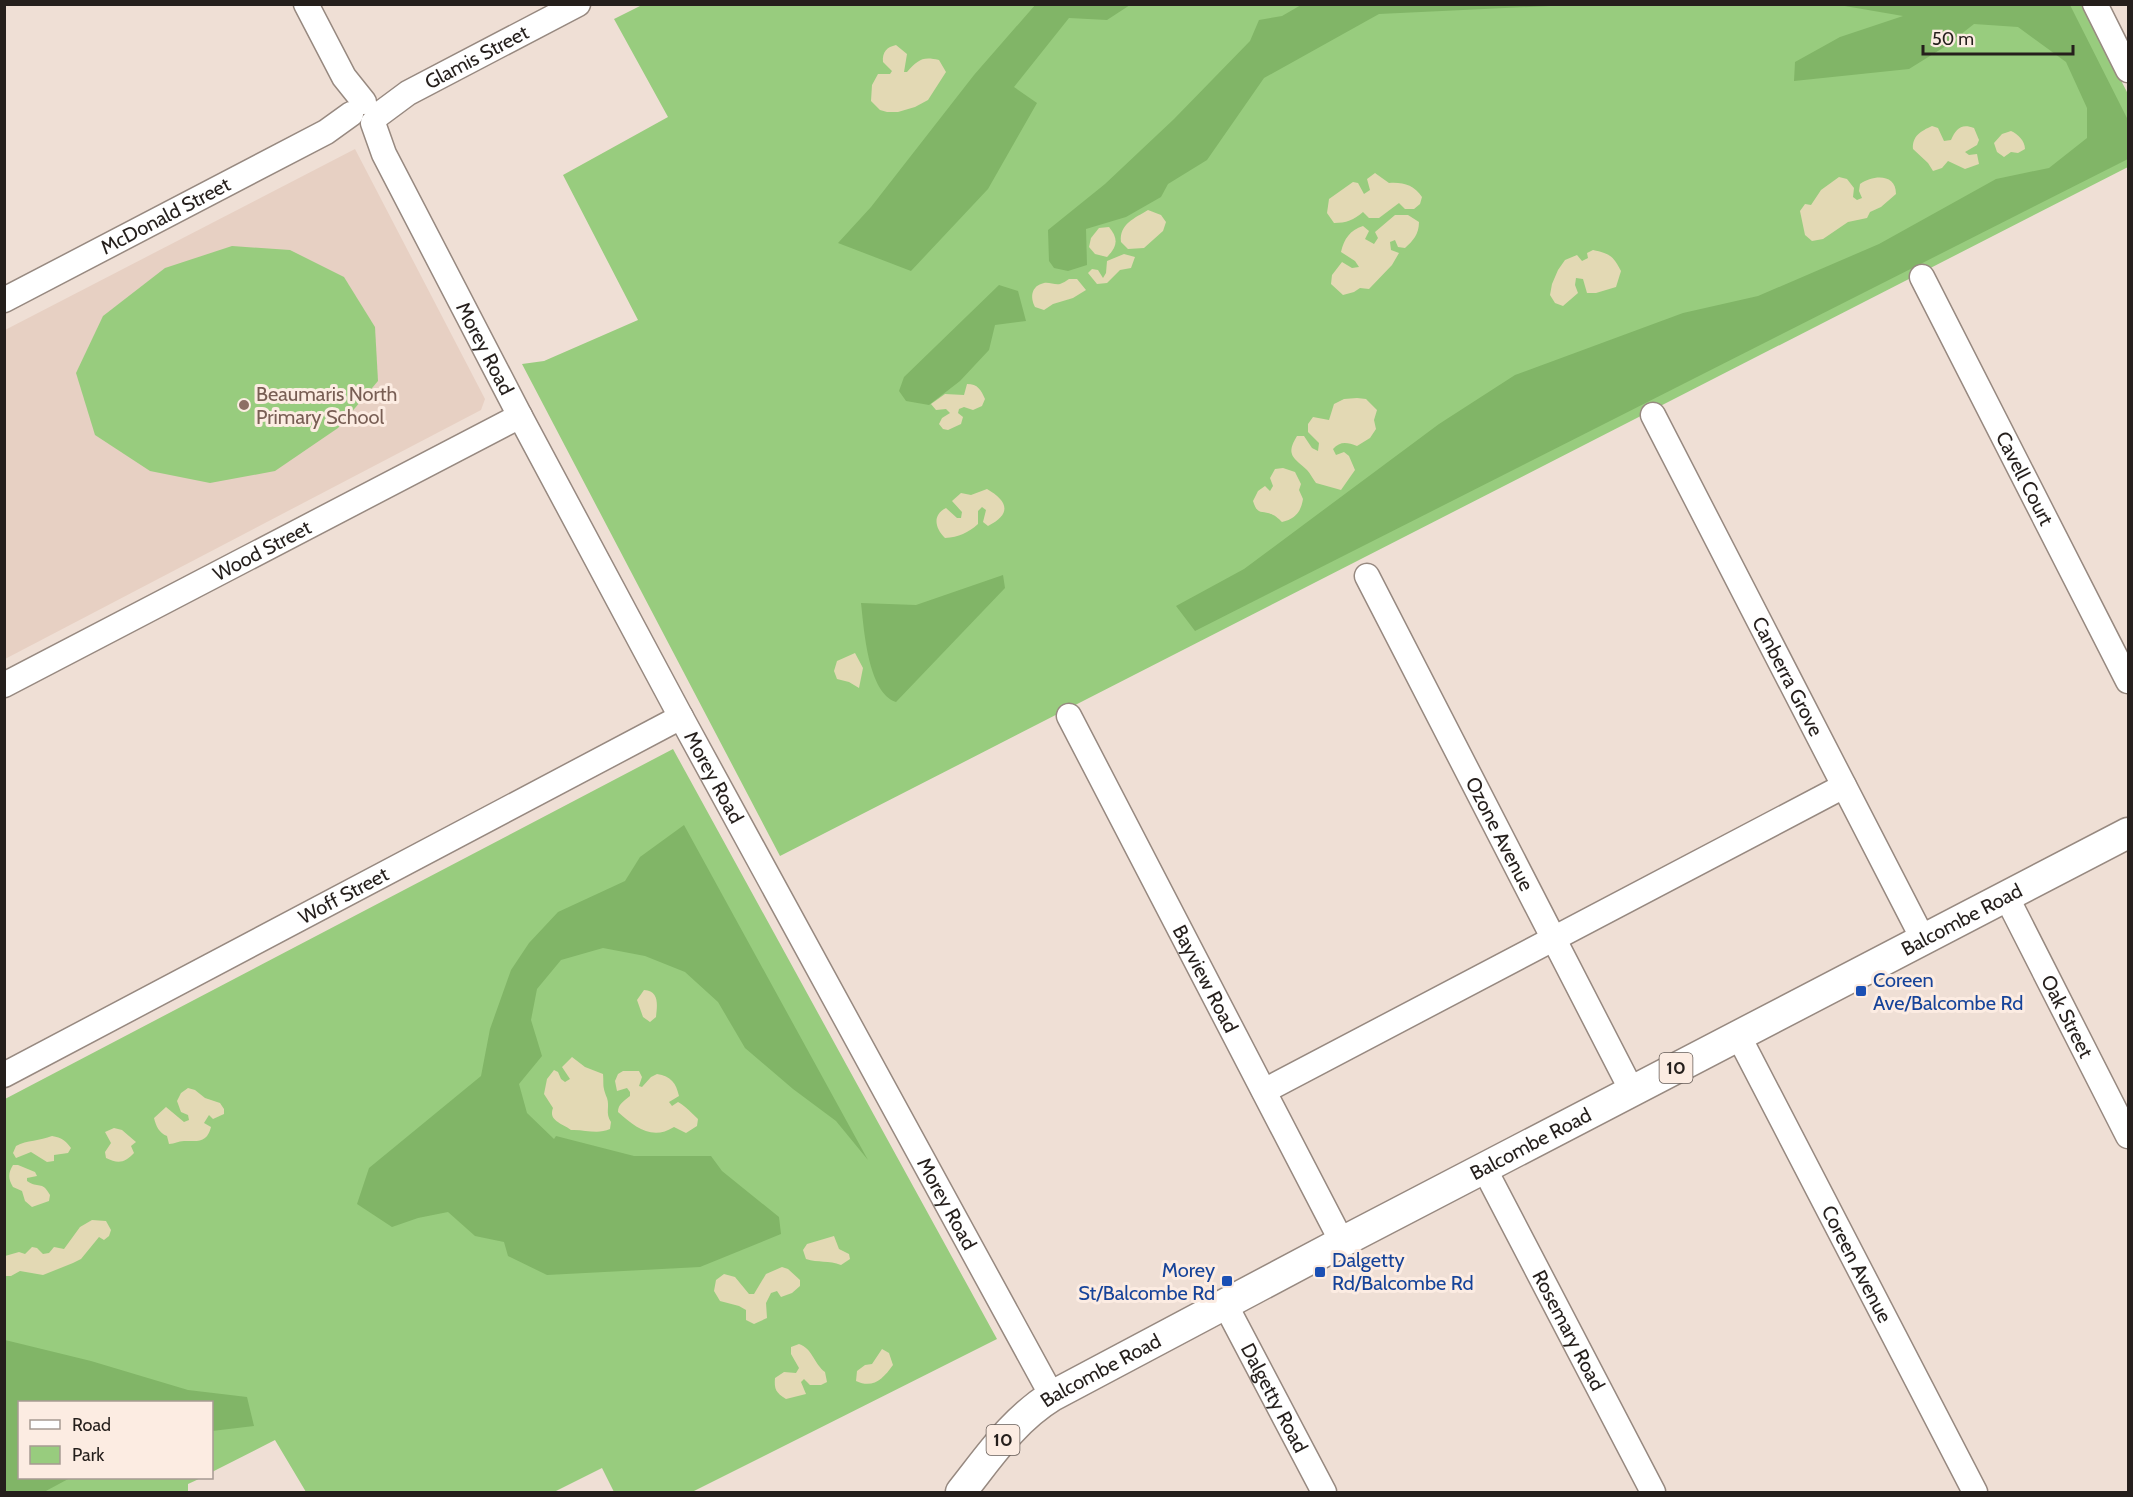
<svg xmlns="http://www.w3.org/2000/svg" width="2133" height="1497" font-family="Cabin,sans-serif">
  <rect width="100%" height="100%" fill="#efdfd5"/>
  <polygon fill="#e7d0c3" points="355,149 485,399 481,410 5,659 5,330"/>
  <g fill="#98cc7e">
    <polygon points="642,5 2082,5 2128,94 2128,167 780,856 522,364 544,361 638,320 563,175 668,117 614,19"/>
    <polygon points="232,246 290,250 344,277 375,327 378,381 338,428 275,471 210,483 150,471 95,435 76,373 103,316 165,268"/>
    <polygon points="673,749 997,1339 692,1492 614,1492 602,1468 554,1492 306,1492 275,1440 212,1472 212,1402 20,1402 20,1478 201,1478 188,1484 188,1492 5,1492 5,1099"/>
  </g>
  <g fill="#81b567">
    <polygon points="1036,4 1130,5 1107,20 1069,18 1014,87 1037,103 988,189 911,271 838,243 871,207 974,75"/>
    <polygon points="1301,5 1571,5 1379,14 1264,78 1207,160 1168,184 1161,197 1126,217 1086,229 1087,265 1068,271 1054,268 1049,261 1048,230 1105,184 1174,119 1250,41 1259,20 1282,16"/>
    <polygon points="1839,5 2070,5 2128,120 2128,159 1195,631 1176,606 1244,569 1439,424 1515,375 1683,313 1758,296 1879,244 1996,179 2049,168 2087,138 2087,108 2066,62 2018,27 1974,24 1946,46 1909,69 1794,81 1795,62 1840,37 1903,16"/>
    <polygon points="999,285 1018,291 1026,321 995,325 989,350 960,381 929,405 906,401 899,391 904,377"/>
    <path d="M1003,575L1005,588L896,702C868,693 864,629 861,603L916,605Z"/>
    <polygon points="684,825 868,1160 836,1121 793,1089 745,1048 718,1002 685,972 645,956 603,948 561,960 537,989 531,1020 542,1056 519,1084 527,1113 554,1139 556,1136 634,1156 711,1156 722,1171 779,1217 781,1234 700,1267 547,1275 508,1256 504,1242 475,1236 448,1212 418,1218 392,1227 357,1204 369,1168 481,1076 490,1029 511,970 529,943 558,912 625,881 640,857"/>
    <polygon points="5,1340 91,1361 188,1390 247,1397 254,1426 212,1431 212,1402 20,1402 20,1478 70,1478 44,1492 5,1492"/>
  </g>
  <g fill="#e3d9b4">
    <path d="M896,45L907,54L904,72H907C918,60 922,56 939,60L946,72L928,100L915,107L898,112H887L880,110L871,101L872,85L878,74H890L892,71L883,62C882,52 887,47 896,45Z"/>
    <path d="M1932,126L1938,128L1944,141L1951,140C1956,129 1961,123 1974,128L1979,140L1977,145L1965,152L1969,155L1977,154L1979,164L1965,169L1948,161L1942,168L1933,171L1928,163L1913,149C1912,136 1921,131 1932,126Z"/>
    <path d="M2011,131C2018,134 2025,141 2025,149L2018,153L2011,152L2004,157L1997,152L1994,143L2002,134Z"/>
    <path d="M1375,173L1389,183C1403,182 1414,185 1422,197L1420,204L1414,209H1405L1399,203L1379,218H1369L1363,212C1354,220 1346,223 1334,223L1327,213L1329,199L1353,182L1358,183L1364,194L1370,190L1367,179Z"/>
    <path d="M1839,177L1847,179L1854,188L1853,197L1857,200L1862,198L1859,191L1860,184C1873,175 1896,173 1896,194L1881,207L1870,212L1867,218L1848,222L1823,239L1812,241L1805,235L1800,211L1805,204L1811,205L1821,190Z"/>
    <path d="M1148,210L1161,215L1166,222L1163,231L1144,248L1128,249L1121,242C1119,224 1135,218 1148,210Z"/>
    <path d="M1395,215H1408L1419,222C1419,234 1413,241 1405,248L1398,247L1395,240L1390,242L1391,250L1399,253L1392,265L1369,289L1360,288L1354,292L1343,295L1331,284L1332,275L1342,262L1352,268L1359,267L1355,261L1341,252C1344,239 1350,230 1363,226L1369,231L1365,239L1374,244L1378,238L1375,232Z"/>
    <path d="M1109,227C1119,239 1117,247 1107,257L1095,254L1089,247L1091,238L1099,228Z"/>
    <path d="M1593,250C1611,254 1613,256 1621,271L1616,287L1596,293H1587L1583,279L1576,278L1575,285L1578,293L1563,306L1555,303L1550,295L1552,284L1558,270L1565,260L1577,255L1582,261L1588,258L1587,253Z"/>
    <polygon points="1124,254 1135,257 1131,268 1120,270 1107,283 1097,284 1088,273 1092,269 1098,270 1103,278 1106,273 1107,261"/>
    <path d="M1069,279H1077L1086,290L1073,298L1053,304L1044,310L1035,307C1030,297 1031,286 1044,283C1049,282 1055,285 1060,284C1063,283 1066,281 1069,279Z"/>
    <path d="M967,384C978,384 981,390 985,399L982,406L973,410L964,407L959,409L958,413L963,417L961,424L948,430L943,429L939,424L942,418L950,413L946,409L936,410L931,404L945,394L964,395Z"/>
    <path d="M1357,398L1366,399L1377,410L1374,420L1376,429L1370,438L1357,446C1347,442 1340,441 1333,449L1336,455L1344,452L1349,456L1355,470L1341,490L1316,483C1313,479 1310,473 1307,470C1294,458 1285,455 1297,436H1304L1312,448L1318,451L1319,443L1308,432V424L1313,417L1329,420L1334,404L1344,399Z"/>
    <path d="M1283,468L1295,472L1301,484L1299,490L1303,499C1301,512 1295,519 1282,522C1281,521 1275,515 1273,515C1262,509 1258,517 1253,501L1258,491L1265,486L1270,491L1273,486L1270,478L1275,469Z"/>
    <path d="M987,489C1008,501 1012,514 988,526L983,522L986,510L982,507L978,511V524C968,533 959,537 945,538C935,528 932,515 946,508L957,518H961L962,512L952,501L961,493L971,495Z"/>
    <polygon points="855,653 863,668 859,688 849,682 837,679 834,671 837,661"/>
    <path d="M644,990C660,991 657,1006 656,1017L650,1022L643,1017L637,1000Z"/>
    <path d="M572,1057L585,1067L603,1074C604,1086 602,1085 607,1098C610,1107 605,1113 611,1122L610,1129C597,1135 584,1129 571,1130C562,1123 548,1121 553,1108L544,1094L547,1079L554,1070L558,1072L561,1079L565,1082L570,1079L562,1067Z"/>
    <path d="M623,1071H639L642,1077L639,1086L642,1087L651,1077L657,1074C671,1076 676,1083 679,1096L669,1102L672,1106L678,1102C683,1104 694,1115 698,1119L697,1126L686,1133L674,1127C652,1141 635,1127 618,1112C618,1104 624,1101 630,1096V1092L627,1088L617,1091L615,1081L618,1074Z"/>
    <path d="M188,1088L195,1090L205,1098L220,1103L224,1109V1114L213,1119L209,1115L204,1123L211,1127C207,1143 198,1141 184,1141C178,1141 175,1144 169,1144L167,1136C159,1133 156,1126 154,1118L166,1107L184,1122L189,1120L188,1115L181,1112L177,1101L181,1093Z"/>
    <path d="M114,1128L122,1130L136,1142L131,1146L134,1153C125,1163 118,1164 106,1158L105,1152L111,1143L105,1132Z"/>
    <path d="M52,1136C62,1138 65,1140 71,1148L68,1153L54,1155V1161L47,1162L31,1152L16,1158L13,1153L16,1146C27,1140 40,1141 52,1136Z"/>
    <path d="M13,1165H18L35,1172L37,1176L27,1178V1181C38,1189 42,1180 50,1195L49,1201L32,1207L25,1201L22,1191L13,1187C8,1179 8,1173 13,1165Z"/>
    <polygon points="92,1220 106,1221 111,1230 109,1236 104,1240 99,1237 81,1259 73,1263 43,1275 20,1271 11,1276 5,1276 5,1256 19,1252 25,1254 32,1247 37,1248 43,1254 49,1253 54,1247 64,1249 80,1227"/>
    <path d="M834,1236L839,1249L849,1254L850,1259L841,1265C829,1260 818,1263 806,1259L803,1250L807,1244Z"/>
    <polygon points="782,1267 788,1269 800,1280 800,1286 792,1293 781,1297 777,1291 771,1293 766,1303 767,1318 754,1324 746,1320 746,1310 739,1306 720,1301 714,1291 716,1280 724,1274 735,1277 749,1294 754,1294 766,1274"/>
    <path d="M799,1344C813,1349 814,1364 825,1372L827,1382L821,1385H810L804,1379L801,1382L806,1394L786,1399C776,1393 774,1389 775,1378L784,1372L796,1373L799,1368L791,1354V1347Z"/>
    <path d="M882,1349L889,1353L893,1365C883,1379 873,1389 856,1381L857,1371L865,1365L872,1364Z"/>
  </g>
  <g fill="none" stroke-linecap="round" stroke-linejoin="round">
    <defs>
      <g id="minor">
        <polyline points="306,4 344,77 364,102"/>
        <polyline points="2095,4 2128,70"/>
        <path id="s1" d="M377,116L408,93L578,4"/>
        <path id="s2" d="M373,123L384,154L520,416L681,717L1052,1396"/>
        <path id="s3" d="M1922,277L2128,681"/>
        <path id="s4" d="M4,300L326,132L351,114"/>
        <path id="s5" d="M1653,415L1923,939"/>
        <path id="s6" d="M1367,576L1632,1091"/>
        <path id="s7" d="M4,685L520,416"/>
        <path id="s8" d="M1069,716L1342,1242"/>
        <path id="s9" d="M2006,896L2128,1136"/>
        <path id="s10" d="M1738,1035L1975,1492"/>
        <path id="s11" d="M4,1075L681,717"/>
        <polyline points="1264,1091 1844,786"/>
        <path id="s12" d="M1484,1168L1653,1492"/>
        <path id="s13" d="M1225,1304L1324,1492"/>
      </g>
      <g id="major">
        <path id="s14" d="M961,1492C989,1457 1013,1420 1052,1396L1342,1242L2128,833"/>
      </g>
    </defs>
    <use href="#minor" stroke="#978980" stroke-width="27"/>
    <use href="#major" stroke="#978980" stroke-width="33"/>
    <use href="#minor" stroke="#fff" stroke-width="24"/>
    <use href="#major" stroke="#fff" stroke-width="30"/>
  </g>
  <circle fill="#8d6e63" stroke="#fcece2" stroke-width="2" cx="244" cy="405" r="6"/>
  <g fill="#1a4fb4" stroke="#fcece2" stroke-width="2">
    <rect x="1855" y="985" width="12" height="12" rx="3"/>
    <rect x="1314" y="1266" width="12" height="12" rx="3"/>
    <rect x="1221" y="1275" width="12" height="12" rx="3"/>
  </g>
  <g text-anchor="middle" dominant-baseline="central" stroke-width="6" stroke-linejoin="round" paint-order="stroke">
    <g fill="#fcece2" stroke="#665c57" stroke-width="1.5">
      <rect x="1659.5" y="1053" width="33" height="30" rx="4.5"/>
      <rect x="986.5" y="1425" width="33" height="30" rx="4.5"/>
    </g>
    <g font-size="18" font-weight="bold" fill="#251f1c">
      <text x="1676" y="1068">10</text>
      <text x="1003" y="1440">10</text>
    </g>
    <g font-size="20" fill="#251f1c" stroke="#fcece2">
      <text stroke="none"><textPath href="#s1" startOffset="116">Glamis Street</textPath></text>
      <text stroke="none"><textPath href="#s4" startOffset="182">McDonald Street</textPath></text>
      <text stroke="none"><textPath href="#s2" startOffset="252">Morey Road</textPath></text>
      <text stroke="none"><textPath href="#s3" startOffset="226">Cavell Court</textPath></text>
      <text stroke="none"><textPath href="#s7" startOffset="291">Wood Street</textPath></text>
      <text stroke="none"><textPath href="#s5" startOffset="294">Canberra Grove</textPath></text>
      <text stroke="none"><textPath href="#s2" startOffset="738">Morey Road</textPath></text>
      <text stroke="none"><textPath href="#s6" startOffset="290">Ozone Avenue</textPath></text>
      <text stroke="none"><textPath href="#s11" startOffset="384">Woff Street</textPath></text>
      <text stroke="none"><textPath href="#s14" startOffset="1160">Balcombe Road</textPath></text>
      <text stroke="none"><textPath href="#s8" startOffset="296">Bayview Road</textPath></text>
      <text stroke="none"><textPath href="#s9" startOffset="135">Oak Street</textPath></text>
      <text stroke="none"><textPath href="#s14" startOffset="674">Balcombe Road</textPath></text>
      <text stroke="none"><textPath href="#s2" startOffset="1224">Morey Road</textPath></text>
      <text stroke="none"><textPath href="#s10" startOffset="258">Coreen Avenue</textPath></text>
      <text stroke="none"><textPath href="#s12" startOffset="183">Rosemary Road</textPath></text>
      <text stroke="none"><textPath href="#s14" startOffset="188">Balcombe Road</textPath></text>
      <text stroke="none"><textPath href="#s13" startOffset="106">Dalgetty Road</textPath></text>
    </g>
    <g font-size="20" fill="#785e54" stroke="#fcece2" text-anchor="start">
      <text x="256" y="394">Beaumaris North<tspan x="256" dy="23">Primary School</tspan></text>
    </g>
    <g font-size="20" fill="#164399" stroke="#fcece2" text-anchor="start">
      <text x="1873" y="980">Coreen<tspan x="1873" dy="23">Ave/Balcombe Rd</tspan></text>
      <text x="1332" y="1260">Dalgetty<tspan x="1332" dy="23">Rd/Balcombe Rd</tspan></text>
      <text x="1215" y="1270" text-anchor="end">Morey<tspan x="1215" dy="23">St/Balcombe Rd</tspan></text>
    </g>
  </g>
  <rect width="2133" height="1497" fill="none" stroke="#251f1c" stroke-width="12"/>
  <rect x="18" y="1401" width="195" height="78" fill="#fcece2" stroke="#a69a93" stroke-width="1.5"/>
  <rect x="30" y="1420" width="30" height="9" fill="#ffffff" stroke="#a69a93" stroke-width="1.5"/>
  <text x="72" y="1431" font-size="18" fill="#251f1c">Road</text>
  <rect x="30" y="1446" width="30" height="18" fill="#98cc7e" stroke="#a69a93" stroke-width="1.5"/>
  <text x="72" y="1461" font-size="18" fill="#251f1c">Park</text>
  <path d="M1923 45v9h150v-9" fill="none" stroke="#251f1c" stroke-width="3"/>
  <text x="1932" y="45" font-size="18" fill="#251f1c" stroke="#fcece2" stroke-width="4.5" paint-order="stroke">50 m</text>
</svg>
